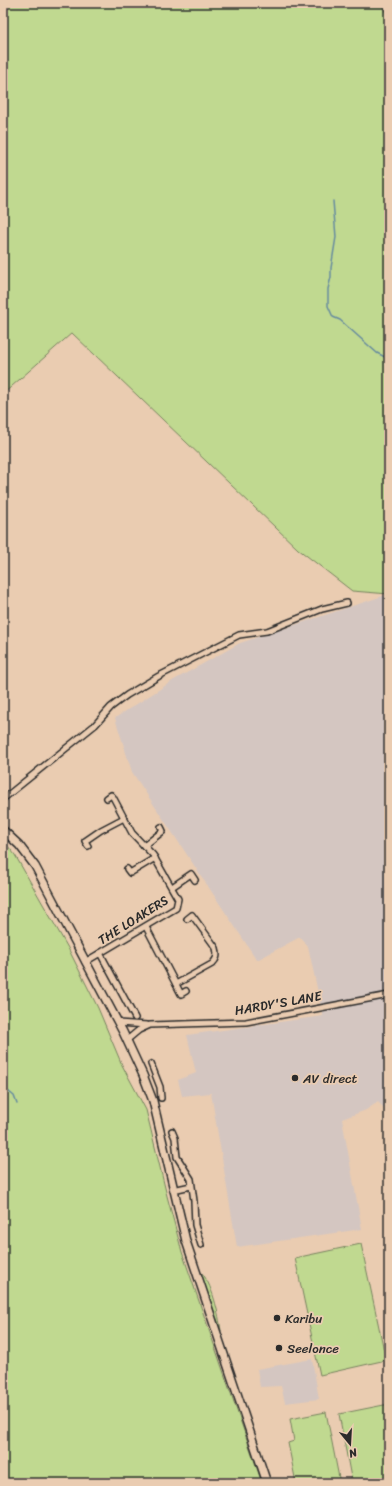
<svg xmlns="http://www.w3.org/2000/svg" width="392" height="1486" font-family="Sriracha,sans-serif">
  <rect width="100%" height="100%" fill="#eaccb1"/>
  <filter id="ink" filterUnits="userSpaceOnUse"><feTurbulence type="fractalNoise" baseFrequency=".025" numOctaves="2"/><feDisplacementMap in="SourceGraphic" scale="8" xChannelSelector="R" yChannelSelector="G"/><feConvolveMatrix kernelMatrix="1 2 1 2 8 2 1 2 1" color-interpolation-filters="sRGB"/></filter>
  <g filter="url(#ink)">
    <g fill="#d4c6c1">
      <polygon points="389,594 389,1110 386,1110 378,1102 366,1110 342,1119 362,1229 237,1247 211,1093 182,1096 178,1080 196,1073 187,1035 323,1016 308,946 300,937 257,960 132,772 115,718 174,680 240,643"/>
      <polygon points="312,1359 319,1399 285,1403 281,1386 260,1387 257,1369"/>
    </g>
    <g fill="#c0d990" stroke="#76825e">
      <polygon points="3,3 381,3 389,20 389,594 352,591 298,549 72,333 3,394"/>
      <polygon points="3,840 15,855 68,948 98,1008 122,1065 146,1110 167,1196 182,1252 262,1483 3,1483"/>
      <polygon points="361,1244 386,1360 320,1375 295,1258"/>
      <path d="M200,1271C212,1282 219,1315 221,1331Z"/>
      <polygon points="389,1404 389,1478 365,1483 352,1483 339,1414"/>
      <polygon points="326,1412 340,1483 296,1483 288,1443 294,1441 290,1419"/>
    </g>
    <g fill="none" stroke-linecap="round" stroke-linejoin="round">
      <g stroke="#658a9f" stroke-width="1.5">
        <polyline points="333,201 336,237 331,268 331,277 328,289 328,306 333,317 340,320 377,353 389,359"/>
        <polyline points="3,1087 14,1096 17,1104"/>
      </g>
      <defs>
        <g id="minor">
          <polyline points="3,799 95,725 111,707 127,695 159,676 239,635 267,631 322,609 347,603"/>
          <polyline points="88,846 85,841 101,830 124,818"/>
          <polyline points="144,846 163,831 161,827"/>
          <polyline points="127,869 130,873 155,858"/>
          <polyline points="172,887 191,874 195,880"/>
          <polyline points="146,927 181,994 186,991"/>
          <polyline points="100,953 135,1018"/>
          <polyline points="85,962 176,908 178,899 153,855 132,833 113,797 111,795 107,798"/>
          <path d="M176,984L212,964C217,959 218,956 216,948L192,915L187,919"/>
          <polyline points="118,1023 147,1025"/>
          <polyline points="127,1040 139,1030 150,1025 246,1022 389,995"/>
          <polyline points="151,1064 160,1087 161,1098"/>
          <polyline points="172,1131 175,1138 177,1157 191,1179 194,1201 195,1225 201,1245"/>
          <polyline points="173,1190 191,1186"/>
        </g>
        <polyline id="secondary" points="3,830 19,845 35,866 123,1032 143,1075 153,1101 186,1241 267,1483"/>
      </defs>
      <use href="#minor" stroke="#2b2b2b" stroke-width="8"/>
      <use href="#secondary" stroke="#2b2b2b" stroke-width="10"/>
      <use href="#minor" stroke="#eaccb1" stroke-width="5"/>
      <use href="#secondary" stroke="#eaccb1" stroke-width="7"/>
    </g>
  </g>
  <g fill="#2b2b2b" stroke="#eaccb1" stroke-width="1.5">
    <circle cx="295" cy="1078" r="4"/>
    <circle cx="277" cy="1318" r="4"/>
    <circle cx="279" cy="1348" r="4"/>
  </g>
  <g text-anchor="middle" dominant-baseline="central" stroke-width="3.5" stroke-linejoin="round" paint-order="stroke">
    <g font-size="13" fill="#2b2b2b" stroke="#eaccb1">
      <text transform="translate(133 920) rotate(-32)">THE LOAKERS</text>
      <text transform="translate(278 1003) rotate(-10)">HARDY'S LANE</text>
    </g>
    <g font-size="13" fill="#2b2b2b" stroke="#eaccb1" text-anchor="start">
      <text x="303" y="1078">AV direct</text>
      <text x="285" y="1318">Karibu</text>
      <text x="287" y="1348">Seelonce</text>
    </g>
  </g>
  <rect width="392" height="1486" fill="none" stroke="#eaccb1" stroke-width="16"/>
  <rect x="8" y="8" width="376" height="1470" fill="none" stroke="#2b2b2b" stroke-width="1.5" filter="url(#ink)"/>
  <g transform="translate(350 1444) rotate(162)" stroke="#eaccb1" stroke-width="3" paint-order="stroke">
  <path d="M0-3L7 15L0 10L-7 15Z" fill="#2b2b2b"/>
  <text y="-6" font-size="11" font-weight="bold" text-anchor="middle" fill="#2b2b2b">N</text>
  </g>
</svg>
